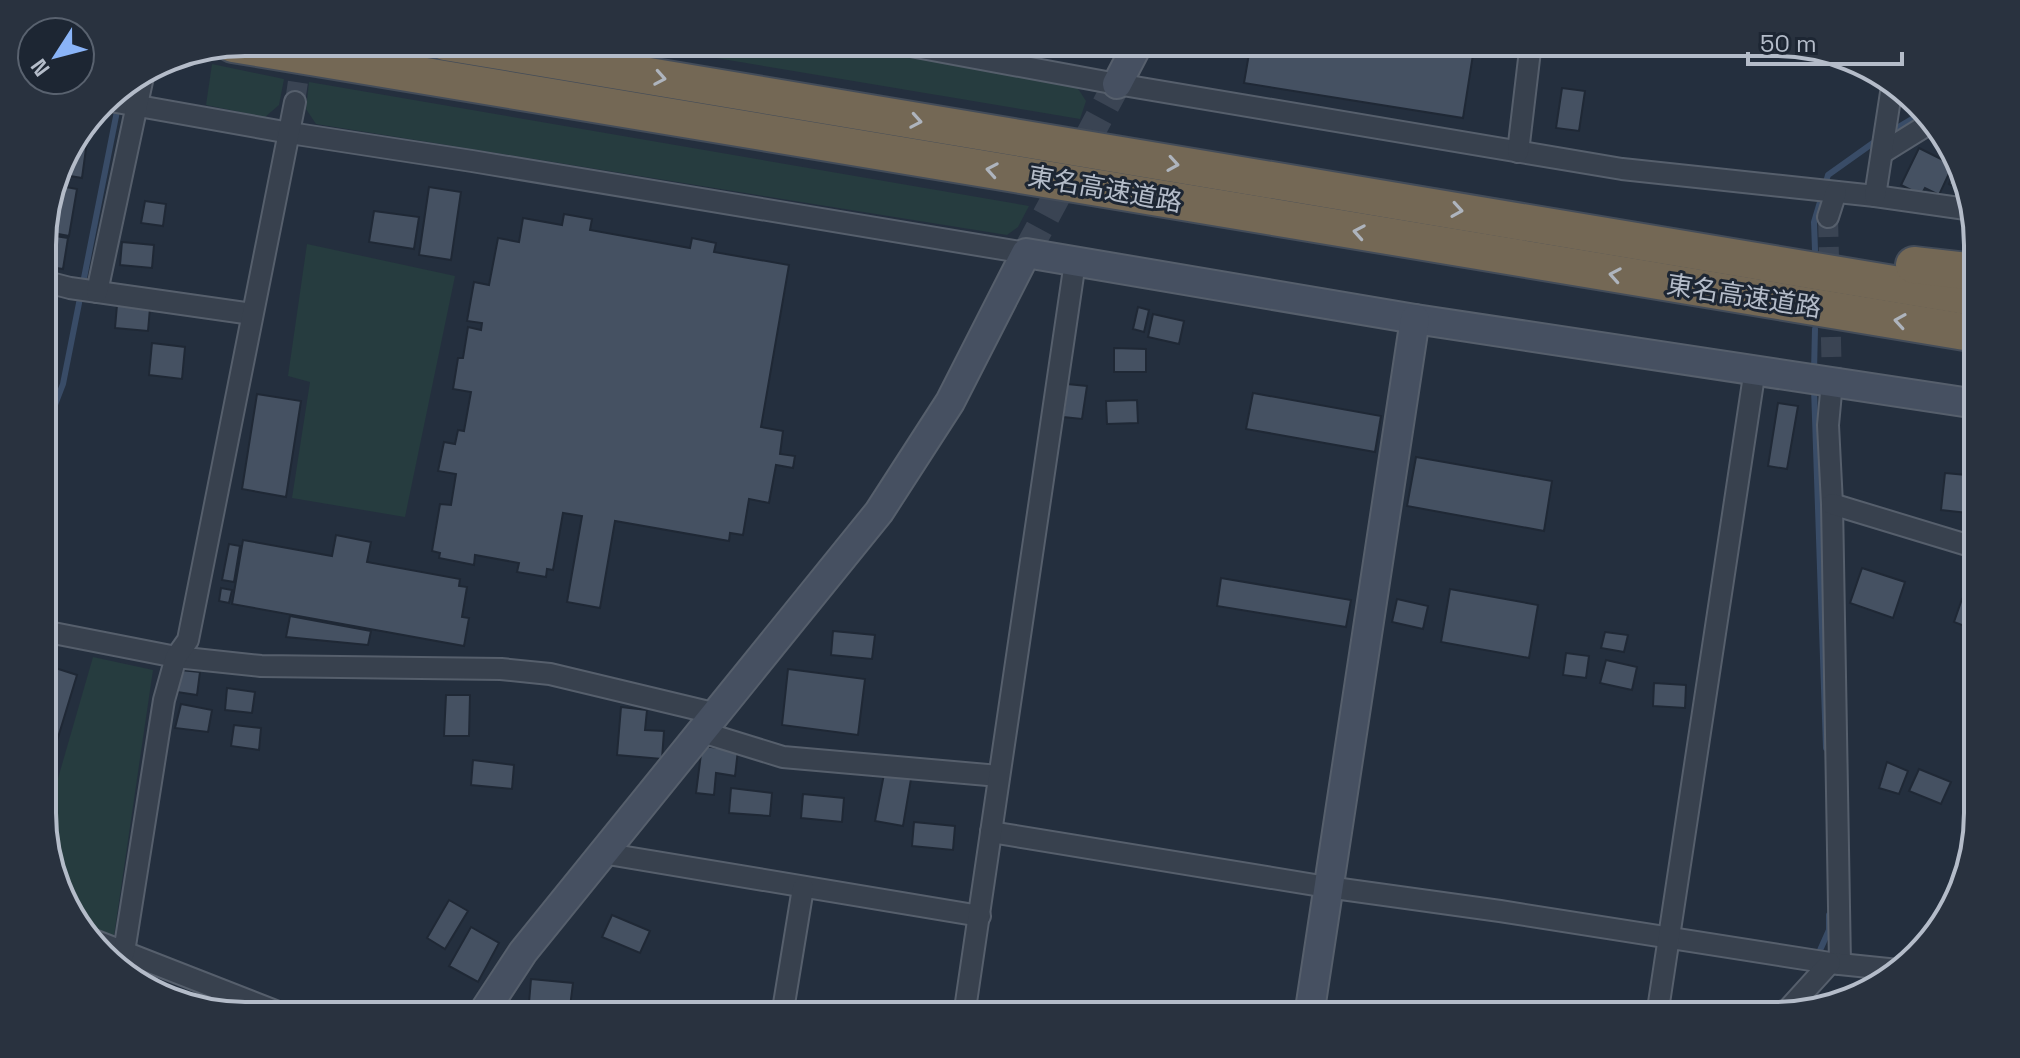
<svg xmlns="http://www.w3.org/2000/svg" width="2020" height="1058" font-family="'Space Grotesk','Noto Sans JP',sans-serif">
  <rect width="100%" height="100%" fill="#242f3e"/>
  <g fill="#263c3f">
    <polygon points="621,42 836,42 1075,84 1086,101 1080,119"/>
    <polygon points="212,64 284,79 279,105 265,117 206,105"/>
    <polygon points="309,82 1029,206 1018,227 1007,235 316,124 306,109"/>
    <polygon points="307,244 455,276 405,517 292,498 310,382 288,376"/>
    <polygon points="93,657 153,670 114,936 74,918 44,840 44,827"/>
  </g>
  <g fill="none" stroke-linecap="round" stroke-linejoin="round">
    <g stroke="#394c67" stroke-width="6">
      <polyline points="1890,132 1922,113"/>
      <polyline points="1815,250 1814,222 1828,175 1880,138"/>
      <polyline points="1814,372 1815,329"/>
      <polyline points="1814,388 1826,748"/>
      <polyline points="43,436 63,384 122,86"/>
      <polyline points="1817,957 1829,930 1829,915"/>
    </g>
  </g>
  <g fill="#455162" stroke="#1f2835" stroke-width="2">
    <polygon points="1251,42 1475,42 1463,118 1244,83"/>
    <polygon points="1562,88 1585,91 1579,131 1556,128"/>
    <polygon points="80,133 88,134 82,178 58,174 63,155"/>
    <polygon points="1919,148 1953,165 1939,195 1925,188 1921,195 1901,185"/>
    <polygon points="1956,167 1957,168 1966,192 1949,184"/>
    <polygon points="55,185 77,189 69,236 42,231"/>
    <polygon points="429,187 461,192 451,260 419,255"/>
    <polygon points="145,201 166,204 163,226 141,223"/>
    <polygon points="374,211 419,217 414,249 369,242"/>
    <polygon points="564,214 592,219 590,230 690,248 692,238 716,243 714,252 789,265 761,427 783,431 780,454 795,456 793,468 776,465 769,503 749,499 743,535 730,533 729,541 615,521 600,608 567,602 582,516 563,513 553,570 547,569 546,577 517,572 519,563 475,555 474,565 439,558 440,553 432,551 440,504 451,505 456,474 438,471 444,442 455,444 458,430 464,431 471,392 453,389 458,358 463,358 468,327 481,330 482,323 467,321 474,282 489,285 498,238 519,242 523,218 562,225"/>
    <polygon points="42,234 68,238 63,269 43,266"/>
    <polygon points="122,242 154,245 152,268 120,265"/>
    <polygon points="117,305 150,308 148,331 115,328"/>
    <polygon points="1138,307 1149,310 1144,332 1133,329"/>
    <polygon points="1153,314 1184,321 1179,344 1148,337"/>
    <polygon points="152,343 185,347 182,379 149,375"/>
    <polygon points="1114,348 1146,349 1146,372 1114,372"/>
    <polygon points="1067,384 1087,386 1082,419 1063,417"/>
    <polygon points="1253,393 1381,416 1375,452 1246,429"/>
    <polygon points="257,394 301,401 286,497 242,489"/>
    <polygon points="1137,400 1138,423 1107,424 1106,401"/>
    <polygon points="1778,403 1798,406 1787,469 1768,466"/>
    <polygon points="1416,457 1552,481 1544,531 1407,506"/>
    <polygon points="1945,473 1977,476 1977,514 1941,510"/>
    <polygon points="336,535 371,542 367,562 460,579 459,586 467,587 462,617 469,618 464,646 232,604 243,540 332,556"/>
    <polygon points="229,544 240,546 234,582 222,580"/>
    <polygon points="1862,568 1905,582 1893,618 1850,603"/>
    <polygon points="1221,578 1351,600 1346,627 1217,606"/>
    <polygon points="221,588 232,590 229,603 219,601"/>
    <polygon points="1450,589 1538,605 1529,658 1441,642"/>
    <polygon points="1397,599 1428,606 1423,629 1392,622"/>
    <polygon points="1962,599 1977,604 1977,631 1954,622"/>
    <polygon points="290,616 371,631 368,645 286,637"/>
    <polygon points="833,631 875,635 872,659 831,655"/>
    <polygon points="1605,632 1628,635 1624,652 1601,648"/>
    <polygon points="1566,653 1589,656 1586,678 1563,675"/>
    <polygon points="1606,660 1637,667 1632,690 1600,683"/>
    <polygon points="43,664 77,675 46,777 44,776"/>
    <polygon points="788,669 865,679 858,735 782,725"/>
    <polygon points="180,670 200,672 197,695 177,692"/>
    <polygon points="1654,683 1686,685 1685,708 1653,706"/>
    <polygon points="227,688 255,692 252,713 225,710"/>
    <polygon points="446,695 470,695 469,736 444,736"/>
    <polygon points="181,704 212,710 208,732 175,728"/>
    <polygon points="621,707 647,710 645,730 664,731 662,759 617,755"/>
    <polygon points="234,725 261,728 259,750 231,746"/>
    <polygon points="702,746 738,750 735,776 716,773 714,795 696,793"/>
    <polygon points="473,760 514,765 512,789 471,785"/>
    <polygon points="1887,762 1908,771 1899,794 1879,788"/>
    <polygon points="1978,766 1978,813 1976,822 1969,821"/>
    <polygon points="1919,769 1951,782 1941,804 1909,791"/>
    <polygon points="884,774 911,779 903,826 875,821"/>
    <polygon points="731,788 772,793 770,816 729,813"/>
    <polygon points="803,794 844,798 842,822 801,818"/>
    <polygon points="914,822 955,826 953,850 912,846"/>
    <polygon points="1971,826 1975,826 1960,891 1954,890 1959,851 1967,852"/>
    <polygon points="449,900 468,911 445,949 427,938"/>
    <polygon points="612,915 650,931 640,953 602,937"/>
    <polygon points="471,927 499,943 478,982 449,966"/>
    <polygon points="531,979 573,983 570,1007 529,1003"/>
  </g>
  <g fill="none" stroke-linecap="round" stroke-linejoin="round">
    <g stroke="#3a4453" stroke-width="20" stroke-dasharray="20 10" stroke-linecap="butt">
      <polyline points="295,102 303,47"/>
      <polyline points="1828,217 1832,382"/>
    </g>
    <polyline stroke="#3a4453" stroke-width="28" stroke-dasharray="28 14" stroke-linecap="butt" points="1026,253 1117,84"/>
    <defs>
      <g id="street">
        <polyline points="889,42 1117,84 1622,169 1875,196 1973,210"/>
        <polyline points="105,100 290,133 472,161 1026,253"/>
        <polyline points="1518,152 1531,42"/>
        <polyline points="1882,153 1932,122"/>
        <polyline points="1875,196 1892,86"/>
        <polyline points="1828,217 1836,192"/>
        <polyline points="43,281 70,288 252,314"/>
        <polyline points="97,292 144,72"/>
        <polyline points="1832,382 1828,425 1832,504 1840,964"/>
        <polyline points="1832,504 1977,548"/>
        <polyline points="43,631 176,657 261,666 501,669 550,674 717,714"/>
        <polyline points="702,732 783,757 999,776"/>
        <polyline points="991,832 1327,887 1500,911 1830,963 1898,970"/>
        <polyline points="602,853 980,916"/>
        <polyline points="91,939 288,1016"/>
        <polyline points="119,963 124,952 164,700 176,657 188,640 295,102"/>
        <polyline points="782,1016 803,888"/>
        <polyline points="964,1016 1075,262"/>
        <polyline points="1657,1016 1755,369"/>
        <polyline points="1782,1016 1830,963"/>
      </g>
      <g id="secondary">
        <polyline points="1117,84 1139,42"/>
        <polyline points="481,1016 523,952 879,512 950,402 1026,253 1415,319 1977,404"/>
        <polyline points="1309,1016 1415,319"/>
      </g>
      <g id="highway">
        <polyline points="445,42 1977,298"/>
        <polyline points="233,44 1977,334"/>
        <polyline points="1914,265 1976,272"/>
      </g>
    </defs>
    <use href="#street" stroke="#565f6c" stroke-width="24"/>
    <use href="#secondary" stroke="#565f6c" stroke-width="32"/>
    <use href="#highway" stroke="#434c59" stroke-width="40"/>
    <use href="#street" stroke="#38414e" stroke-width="20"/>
    <use href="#secondary" stroke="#465061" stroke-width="28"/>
    <use href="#highway" stroke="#746855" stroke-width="36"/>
  </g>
  <defs><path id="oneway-chevron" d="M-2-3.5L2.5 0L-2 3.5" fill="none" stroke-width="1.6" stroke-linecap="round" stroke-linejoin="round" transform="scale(2)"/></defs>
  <g stroke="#aeb4bd">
    <use href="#oneway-chevron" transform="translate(660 78) rotate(10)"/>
    <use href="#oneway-chevron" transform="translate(916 121) rotate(10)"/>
    <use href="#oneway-chevron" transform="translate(1173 164) rotate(9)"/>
    <use href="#oneway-chevron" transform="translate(992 170) rotate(-170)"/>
    <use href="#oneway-chevron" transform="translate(1457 210) rotate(9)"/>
    <use href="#oneway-chevron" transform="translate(1359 232) rotate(-170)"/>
    <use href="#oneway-chevron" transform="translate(1615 275) rotate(-170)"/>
    <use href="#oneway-chevron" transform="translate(1900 321) rotate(-171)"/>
  </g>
  <g text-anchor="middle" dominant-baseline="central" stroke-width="6" stroke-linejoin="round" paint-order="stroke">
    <g font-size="26" fill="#b4bcc9" stroke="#1d2633">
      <text transform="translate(1105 189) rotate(10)">東名高速道路</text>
      <text transform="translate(1744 296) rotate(9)">東名高速道路</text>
    </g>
  </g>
  <path d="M0 0H2020V1058H0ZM245 56H1775A189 189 0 0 1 1964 245V813A189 189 0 0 1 1775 1002H245A189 189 0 0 1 56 813V245A189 189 0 0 1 245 56Z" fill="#29323f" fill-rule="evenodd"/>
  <path fill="none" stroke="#b4bcc9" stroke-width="4" d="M245 56H1775A189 189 0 0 1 1964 245V813A189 189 0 0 1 1775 1002H245A189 189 0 0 1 56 813V245A189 189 0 0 1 245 56Z"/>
  <g transform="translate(56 56) rotate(234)"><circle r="38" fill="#1d2633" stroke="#59626f" stroke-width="2"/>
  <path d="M0-6L14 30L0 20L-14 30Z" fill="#8ab4f8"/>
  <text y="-12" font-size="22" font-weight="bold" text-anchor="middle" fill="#b4bcc9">N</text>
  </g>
  <path d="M1748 52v12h154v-12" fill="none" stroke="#b4bcc9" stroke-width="4"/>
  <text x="1760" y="52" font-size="24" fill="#b4bcc9" stroke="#1d2633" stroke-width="6" paint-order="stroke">50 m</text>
</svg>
